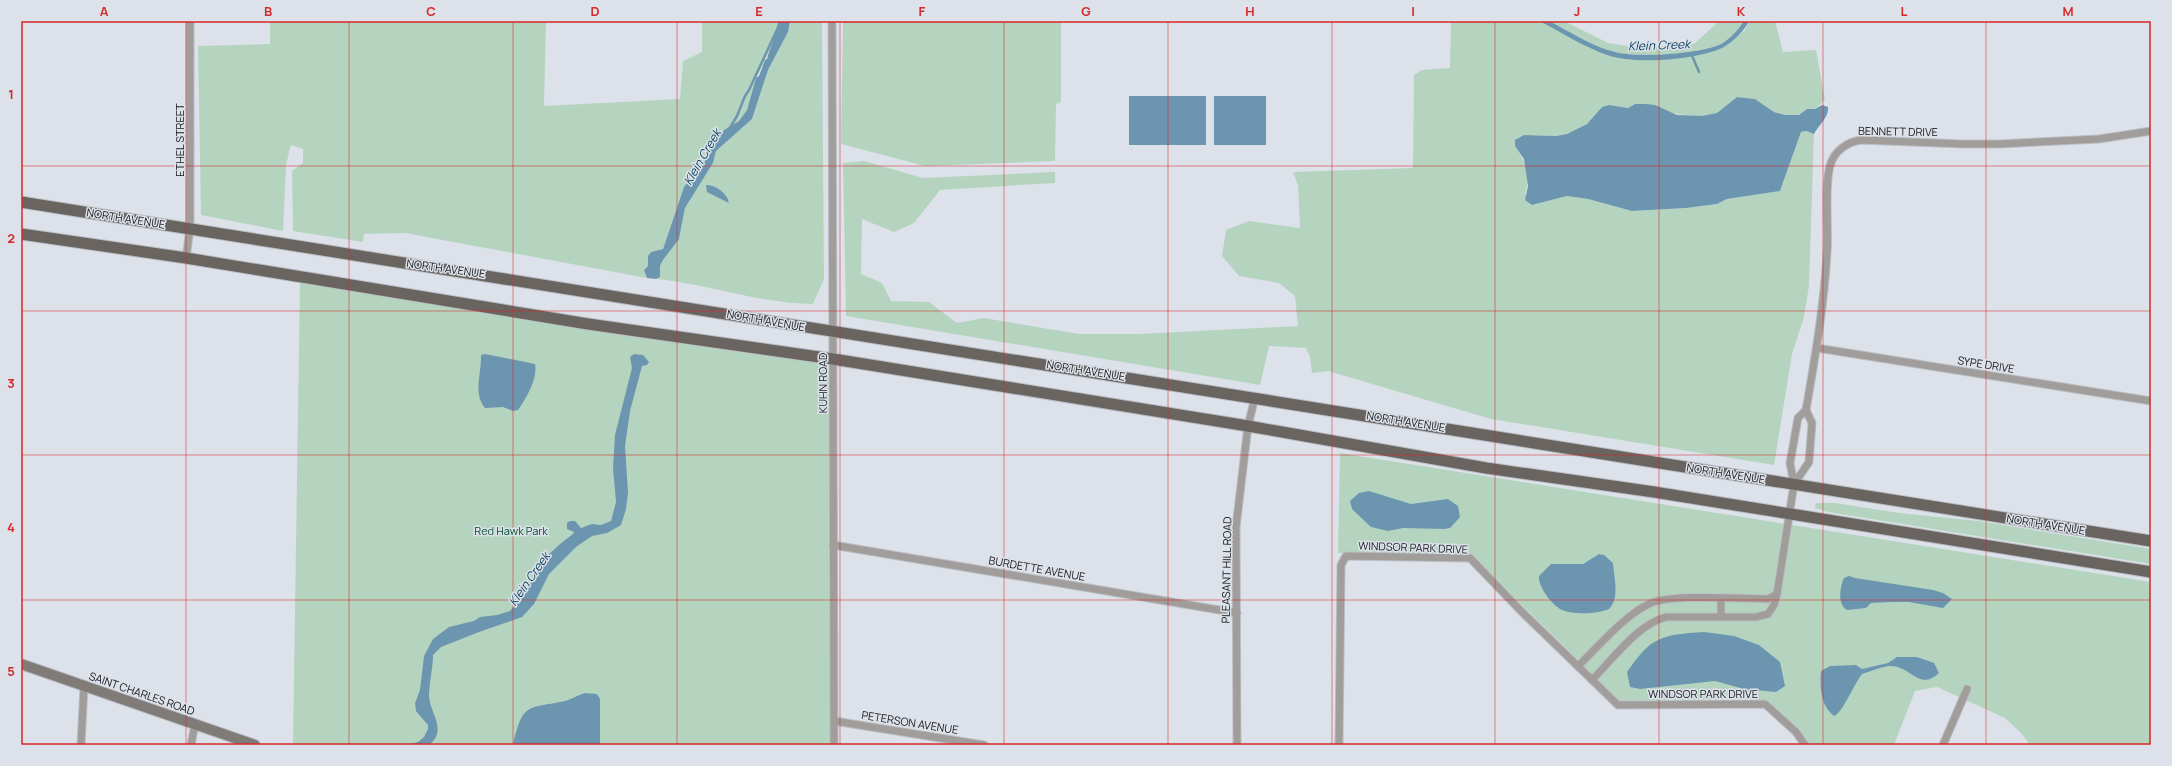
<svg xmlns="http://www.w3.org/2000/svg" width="2172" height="766" font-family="Manrope,sans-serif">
  <rect width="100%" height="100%" fill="#dde2ea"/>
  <g fill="#b5d4bf">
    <polygon points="270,21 560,21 546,23 544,106 680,99 683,61 702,52 702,21 778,21 777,36 756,78 747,110 739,121 724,130 712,142 704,163 684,187 663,249 651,252 648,266 644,270 647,278 405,233 364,234 363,242 293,231 292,171 303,163 303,149 291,145 286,165 283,231 201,215 198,46 270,44"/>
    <path d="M790,21H822L824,279L813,304C761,304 709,284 656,279L660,277V266L663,260L679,239L685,208L713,163L716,151L752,119L768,70L788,32Z"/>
    <polygon points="843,21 1061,21 1061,102 1056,104 1055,161 925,166 841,144"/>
    <path d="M1451,21H1539L1607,55L1647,59L1687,57L1707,52L1727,45L1745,30L1749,21H1775L1783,52L1816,50L1825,100L1815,109H1807L1799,115H1785L1774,112L1755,99L1737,97C1731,102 1724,109 1717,113C1699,123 1655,108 1635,104L1628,108L1609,105L1602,107L1587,124L1567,134L1556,136L1524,135L1515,146C1525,158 1531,179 1525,193L1532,205L1567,196L1588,199L1632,211L1686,208L1717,204L1727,199L1780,191L1801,132L1806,131L1814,134L1809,286L1804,317L1792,354L1774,465L1491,419L1328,371L1312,373L1310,357L1306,348L1269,346L1260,385L846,316L843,163L864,161L923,178L1055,172V183L940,190L914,223L894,232L862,219L861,274L882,283L891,301L929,302L957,323L984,318L1079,334H1139L1298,326L1295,296L1279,283L1239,276L1222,256L1226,230L1249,221L1300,228L1298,185L1293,172L1413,168L1414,75L1422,70L1450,68Z"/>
    <path d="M1549,21H1564L1608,43L1640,48L1694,44L1719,21H1744C1738,30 1730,39 1721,44C1701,54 1637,58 1615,52C1591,46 1571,32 1549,21Z"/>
    <polygon points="300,280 830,364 833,745 293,745"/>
    <polygon points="1340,453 2151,582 2151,745 2030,745 2020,732 2005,718 1937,687 1915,691 1894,745 1809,745 1800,730 1768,702 1750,699 1620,701 1470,554 1338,553"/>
    <polygon points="1816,503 1835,503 1899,513 1978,521 2151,549 2151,564 1828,512 1815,508"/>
  </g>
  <g fill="#6c96b0">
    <path d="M778,21H790L788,32L768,70L752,119L716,151L713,163L685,208L679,239L663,260L660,266V277L656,279L647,278L644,270L648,266V256L651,252L663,249L684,187L704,163L712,142L724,130L739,121L747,110L756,78L759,76L765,60L767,59C771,44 777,35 778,21Z"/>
    <path d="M1539,21H1549C1571,32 1591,46 1615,52C1637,58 1701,54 1721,44C1730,39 1738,30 1744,21H1749C1744,31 1734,41 1724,47C1698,60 1635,65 1607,55C1584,47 1561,32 1539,21Z"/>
    <rect x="1129" y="96" width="77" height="49"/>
    <rect x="1214" y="96" width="52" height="49"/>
    <path d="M1737,97L1755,99L1774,112L1785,115H1799L1807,109H1815L1822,105L1828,107C1829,118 1818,125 1814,134L1806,131L1801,132L1780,191L1727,199L1717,204L1686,208L1632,211L1588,199L1567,196L1532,205L1525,200L1528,186L1524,159L1515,146V140L1524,135L1556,136L1567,134L1587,124L1602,107L1609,105L1628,108L1635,104H1645L1655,105L1677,115L1702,116L1717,113Z"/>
    <path d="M706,185C716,185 727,193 729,203L707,192Z"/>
    <path d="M485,354L535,364C538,378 526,399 518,410L513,411L503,407L485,408C473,393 481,376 481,358V355Z"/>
    <path d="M634,354L643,355L649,362L647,365L642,366L630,411L625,446L628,493L626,509L621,525L607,533L592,536L576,547L549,574L534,604L522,617L479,632L441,647L433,655C433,669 429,682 429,696C430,714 448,730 429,745H406L418,742L424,737L428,729V725L416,711L415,703L420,690L424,656L433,639L449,627L474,621L480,617L497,615L510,611L527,590L544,559L560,544L573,534L574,532L567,529V523L570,521H575L581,528L592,524L601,525L611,521L616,502L613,468L615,435L632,368L630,357Z"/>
    <polygon points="1369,491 1411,504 1448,499 1458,506 1460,517 1450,528 1444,529 1403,528 1388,531 1371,527 1352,509 1350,501 1359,493"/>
    <path d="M1599,554L1604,555L1613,563C1614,578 1620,598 1609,609C1597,614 1574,615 1562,610C1552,605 1538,587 1539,576L1551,564H1583Z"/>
    <path d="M1849,576L1855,578L1933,590L1943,593L1952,599L1943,608L1909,602H1892L1871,603L1866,608L1847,610C1837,604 1840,587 1844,578Z"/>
    <path d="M1704,632L1734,636L1759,645L1780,662L1785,686L1776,692L1744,689L1715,681L1640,689L1630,687L1627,672C1652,636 1661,635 1704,632Z"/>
    <path d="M1897,657H1917L1934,663L1939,673C1919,692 1911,665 1889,666C1881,667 1871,671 1862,674C1854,684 1842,714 1834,716C1820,705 1820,686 1821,671L1830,666L1856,665L1862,669L1888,663Z"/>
    <path d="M585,693L597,694L600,699V745H513C523,702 527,709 565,701C572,699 578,695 585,693Z"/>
  </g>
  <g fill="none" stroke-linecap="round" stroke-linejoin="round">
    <g stroke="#6c96b0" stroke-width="2.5">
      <polyline points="1691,53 1699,72"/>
      <polyline points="728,131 737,116 745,96 749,90 781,21"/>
    </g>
    <defs>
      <g id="street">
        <polyline points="832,21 834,745"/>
        <polyline points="186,258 190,228 190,21"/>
        <polyline points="1817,348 2151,401"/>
        <path d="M1794,484L1809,462L1812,423L1806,410C1815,358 1824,306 1827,253C1829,229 1824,187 1830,166C1834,151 1847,142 1861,140L1963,144H1999L2099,139L2151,131"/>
        <polyline points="833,545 1237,613"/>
        <polyline points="1721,599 1721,617"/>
        <path d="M1578,666C1597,648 1626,614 1649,604C1671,593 1741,599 1768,599L1777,594"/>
        <path d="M1592,680C1613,659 1638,624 1666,617H1756L1768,614L1774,605L1777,594L1794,484L1790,463L1798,418L1806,410"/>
        <polyline points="834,721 984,745"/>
        <polyline points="81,745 84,686"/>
        <polyline points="191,745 195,724"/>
        <polyline points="1237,745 1236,527 1248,426 1255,397"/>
        <polyline points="1339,745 1341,565 1346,556 1470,558 1522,612 1618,705 1765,704 1796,732 1805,745"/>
        <polyline points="1943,745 1967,689"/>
      </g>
      <polyline id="secondary" points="21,664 255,745"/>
      <g id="primary">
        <path d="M21,202C732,311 1441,429 2151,541"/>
        <polyline points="21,234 186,258 588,324 833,359 1248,426 1486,468 1654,492 2151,572"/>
      </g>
    </defs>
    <use href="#street" stroke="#babec5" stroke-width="9"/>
    <use href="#secondary" stroke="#babec5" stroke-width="12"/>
    <use href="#primary" stroke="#babec5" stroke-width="13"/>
    <use href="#street" stroke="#a09d9a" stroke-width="7"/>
    <use href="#secondary" stroke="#807b77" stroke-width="10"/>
    <use href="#primary" stroke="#69645f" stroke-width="11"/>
  </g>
  <path fill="none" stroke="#d62828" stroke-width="1" stroke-opacity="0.55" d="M186,21V745M349,21V745M513,21V745M677,21V745M840,21V745M1004,21V745M1168,21V745M1332,21V745M1495,21V745M1659,21V745M1823,21V745M1986,21V745M21,166H2151M21,311H2151M21,455H2151M21,600H2151"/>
  <g text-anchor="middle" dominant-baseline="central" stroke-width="3" stroke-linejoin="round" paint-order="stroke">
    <g font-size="11" fill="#181a1d" stroke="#dde2ea">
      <text transform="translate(1898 131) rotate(1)">BENNETT DRIVE</text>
      <text transform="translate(179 140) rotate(-90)">ETHEL STREET</text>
      <text transform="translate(126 218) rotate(9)">NORTH AVENUE</text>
      <text transform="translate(446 268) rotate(8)">NORTH AVENUE</text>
      <text transform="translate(766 320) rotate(10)">NORTH AVENUE</text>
      <text transform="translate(1986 364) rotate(9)">SYPE DRIVE</text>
      <text transform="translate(1086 370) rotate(9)">NORTH AVENUE</text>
      <text transform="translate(822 383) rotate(-90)">KUHN ROAD</text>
      <text transform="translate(1406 421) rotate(9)">NORTH AVENUE</text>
      <text transform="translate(1726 473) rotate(9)">NORTH AVENUE</text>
      <text transform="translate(2046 524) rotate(9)">NORTH AVENUE</text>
      <text transform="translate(1413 547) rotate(2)">WINDSOR PARK DRIVE</text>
      <text transform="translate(1037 568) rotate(10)">BURDETTE AVENUE</text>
      <text transform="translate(1226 570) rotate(-89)">PLEASANT HILL ROAD</text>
      <text transform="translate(142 693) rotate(19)">SAINT CHARLES ROAD</text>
      <text x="1703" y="693">WINDSOR PARK DRIVE</text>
      <text transform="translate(910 722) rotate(9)">PETERSON AVENUE</text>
    </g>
    <g font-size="11" fill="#034e2b" stroke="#dde2ea">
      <text x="511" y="530">Red Hawk Park</text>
    </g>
    <g font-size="12" font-style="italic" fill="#033d59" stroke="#dde2ea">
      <text transform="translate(1659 45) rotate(-2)">Klein Creek</text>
      <text transform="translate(702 157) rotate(-60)">Klein Creek</text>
      <text transform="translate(529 579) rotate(-55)">Klein Creek</text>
    </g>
  </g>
  <rect width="2172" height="766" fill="none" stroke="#dde2ea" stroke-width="44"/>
  <rect x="22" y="22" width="2128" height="722" fill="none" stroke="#d62828" stroke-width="1.5"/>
  <g font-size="13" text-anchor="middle" font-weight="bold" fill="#d62828">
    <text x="104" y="16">A</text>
    <text x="268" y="16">B</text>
    <text x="431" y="16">C</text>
    <text x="595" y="16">D</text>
    <text x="759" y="16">E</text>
    <text x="922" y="16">F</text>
    <text x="1086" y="16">G</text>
    <text x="1250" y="16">H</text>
    <text x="1413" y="16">I</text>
    <text x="1577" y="16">J</text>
    <text x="1741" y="16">K</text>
    <text x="1904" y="16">L</text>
    <text x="2068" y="16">M</text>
    <text x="11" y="99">1</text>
    <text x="11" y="243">2</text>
    <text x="11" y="388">3</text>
    <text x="11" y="532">4</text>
    <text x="11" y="676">5</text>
  </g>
</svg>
